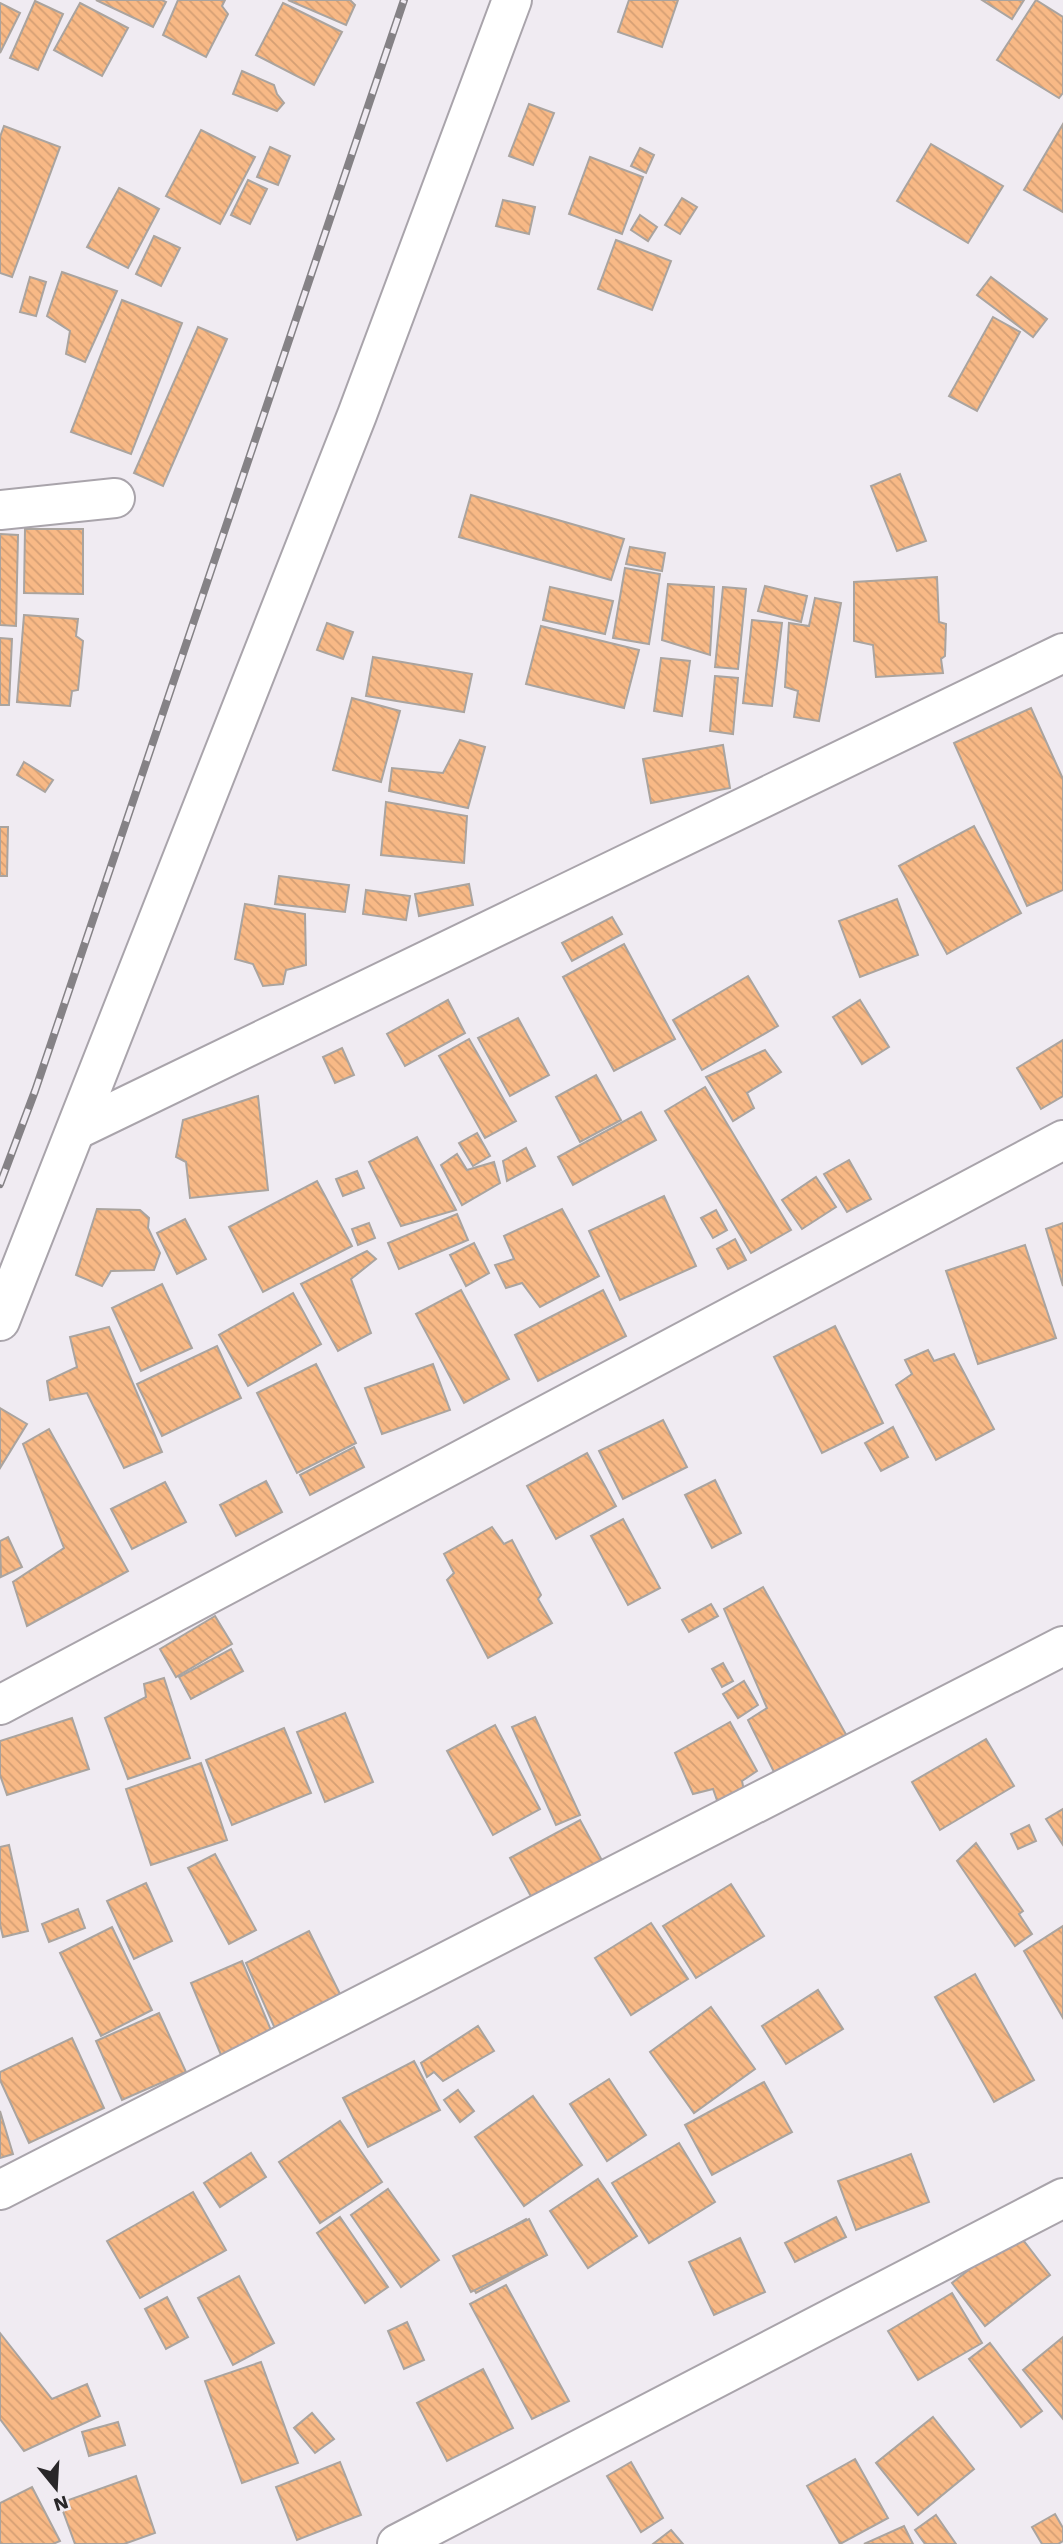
<svg xmlns="http://www.w3.org/2000/svg" width="1063" height="2544" font-family="'Work Sans',sans-serif">
  <defs>
    <pattern id="building-back-hatch" width="6" height="6" patternUnits="userSpaceOnUse" patternTransform="scale(1.75)"><rect width="6" height="6" fill="#f8b986"/><path d="M-1 5l2 2M0 0l6 6M5-1l2 2" fill="none" stroke="#d59f74"/></pattern>
  </defs>
  <rect width="100%" height="100%" fill="#f0ebf2"/>
  <g fill="url(#building-back-hatch)" stroke="#aaa49f" stroke-width="2">
    <polygon points="96,0 162,0 166,2 153,27"/>
    <polygon points="178,0 225,0 222,6 228,14 206,57 163,35"/>
    <polygon points="288,0 350,0 355,5 346,25"/>
    <polygon points="629,0 678,0 662,47 618,32"/>
    <polygon points="982,0 1024,0 1012,19"/>
    <polygon points="1036,0 1063,17 1063,93 1059,98 997,60"/>
    <polygon points="35,1 63,14 38,70 10,58"/>
    <polygon points="0,3 20,13 0,53"/>
    <polygon points="80,3 128,28 102,76 54,50"/>
    <polygon points="283,3 342,32 314,85 256,55"/>
    <polygon points="242,71 274,85 277,94 284,103 277,111 233,94"/>
    <polygon points="529,104 554,113 533,165 509,156"/>
    <polygon points="1063,124 1063,212 1024,190"/>
    <polygon points="4,126 60,147 12,277 0,273 0,137"/>
    <polygon points="201,130 255,157 220,224 166,196"/>
    <polygon points="931,144 1003,186 968,243 897,201"/>
    <polygon points="270,147 290,156 278,185 257,177"/>
    <polygon points="640,148 654,155 646,173 631,166"/>
    <polygon points="590,157 643,177 622,234 569,214"/>
    <polygon points="248,180 267,189 250,224 231,215"/>
    <polygon points="119,188 159,209 128,268 87,247"/>
    <polygon points="682,198 697,207 680,234 665,225"/>
    <polygon points="503,200 535,207 529,234 496,226"/>
    <polygon points="640,215 657,227 648,241 631,230"/>
    <polygon points="154,236 180,248 161,286 136,274"/>
    <polygon points="616,240 671,261 652,310 598,289"/>
    <polygon points="62,272 117,291 85,362 66,354 70,331 47,316"/>
    <polygon points="30,277 46,282 36,316 20,312"/>
    <polygon points="991,277 1047,319 1033,337 977,295"/>
    <polygon points="122,300 182,323 131,454 71,432"/>
    <polygon points="993,317 1020,332 977,411 949,396"/>
    <polygon points="198,327 227,339 163,486 134,473"/>
    <polygon points="900,474 926,541 897,551 871,486"/>
    <polygon points="471,495 624,539 611,580 459,537"/>
    <polygon points="25,529 83,529 83,594 24,593"/>
    <polygon points="0,534 18,535 16,626 0,625"/>
    <polygon points="630,547 665,553 662,571 626,564"/>
    <polygon points="625,568 660,574 649,644 613,638"/>
    <polygon points="937,577 939,622 946,624 945,656 941,659 943,673 876,677 873,645 854,641 854,582"/>
    <polygon points="668,584 714,587 710,655 662,640"/>
    <polygon points="765,586 807,596 801,622 758,611"/>
    <polygon points="550,587 613,601 605,634 543,620"/>
    <polygon points="723,587 746,589 738,669 715,667"/>
    <polygon points="815,598 841,603 819,721 794,717 798,691 785,687 789,623 809,626"/>
    <polygon points="24,615 78,619 76,636 83,641 78,690 72,691 70,706 17,702"/>
    <polygon points="752,620 782,623 772,706 743,703"/>
    <polygon points="327,623 353,632 343,659 317,650"/>
    <polygon points="541,626 639,650 624,708 526,684"/>
    <polygon points="0,638 12,639 9,705 0,705"/>
    <polygon points="373,657 472,674 464,712 366,696"/>
    <polygon points="661,658 690,661 682,716 654,711"/>
    <polygon points="715,676 738,678 733,734 710,731"/>
    <polygon points="352,698 400,711 381,782 333,770"/>
    <polygon points="1031,708 1063,779 1063,890 1027,906 954,743"/>
    <polygon points="460,740 485,747 468,808 389,791 392,768 443,773"/>
    <polygon points="723,745 730,788 651,803 643,759"/>
    <polygon points="24,762 53,780 45,792 17,775"/>
    <polygon points="386,802 467,816 464,863 381,855"/>
    <polygon points="974,826 1021,913 947,954 899,866"/>
    <polygon points="0,827 8,827 7,876 0,876"/>
    <polygon points="279,876 349,885 345,912 275,904"/>
    <polygon points="469,884 473,905 419,916 415,894"/>
    <polygon points="366,890 410,896 406,920 363,914"/>
    <polygon points="897,899 918,955 860,977 839,921"/>
    <polygon points="245,904 305,914 306,965 286,970 283,984 263,986 253,964 235,959"/>
    <polygon points="612,917 622,934 572,961 562,943"/>
    <polygon points="624,944 675,1039 614,1071 563,977"/>
    <polygon points="748,976 778,1026 702,1070 673,1020"/>
    <polygon points="448,1000 465,1033 405,1066 387,1034"/>
    <polygon points="860,1000 889,1047 862,1064 833,1017"/>
    <polygon points="518,1018 549,1075 510,1096 478,1038"/>
    <polygon points="469,1039 516,1121 485,1138 439,1056"/>
    <polygon points="1063,1040 1063,1096 1041,1109 1017,1068"/>
    <polygon points="342,1048 354,1075 335,1083 323,1057"/>
    <polygon points="765,1050 781,1072 747,1093 754,1108 733,1121 706,1077"/>
    <polygon points="596,1075 621,1120 580,1142 556,1097"/>
    <polygon points="705,1087 791,1230 751,1253 665,1111"/>
    <polygon points="258,1096 268,1190 190,1198 186,1162 176,1157 183,1120"/>
    <polygon points="641,1112 656,1140 573,1185 558,1157"/>
    <polygon points="477,1133 490,1156 473,1166 459,1143"/>
    <polygon points="417,1137 456,1210 401,1226 369,1162"/>
    <polygon points="526,1148 535,1166 507,1181 503,1161"/>
    <polygon points="457,1154 467,1170 494,1162 500,1183 462,1205 441,1165"/>
    <polygon points="849,1160 871,1199 847,1212 824,1174"/>
    <polygon points="357,1171 364,1188 343,1196 336,1179"/>
    <polygon points="816,1177 836,1207 802,1229 782,1200"/>
    <polygon points="317,1181 352,1246 263,1292 229,1227"/>
    <polygon points="664,1196 696,1266 620,1300 589,1231"/>
    <polygon points="97,1209 140,1210 149,1218 148,1228 160,1253 154,1270 111,1271 102,1286 76,1275"/>
    <polygon points="562,1209 599,1276 540,1307 522,1283 506,1288 495,1265 514,1259 504,1236"/>
    <polygon points="716,1210 727,1230 713,1238 701,1218"/>
    <polygon points="457,1214 468,1240 399,1269 388,1243"/>
    <polygon points="185,1219 206,1259 177,1274 157,1233"/>
    <polygon points="369,1223 375,1238 358,1245 352,1229"/>
    <polygon points="1063,1223 1063,1286 1046,1229"/>
    <polygon points="735,1239 746,1260 728,1269 717,1249"/>
    <polygon points="474,1243 489,1273 466,1286 450,1255"/>
    <polygon points="1025,1245 1056,1338 978,1364 946,1271"/>
    <polygon points="367,1251 376,1259 351,1279 371,1333 338,1351 301,1284"/>
    <polygon points="162,1284 192,1348 141,1371 112,1308"/>
    <polygon points="461,1290 509,1379 464,1403 416,1314"/>
    <polygon points="603,1290 626,1336 538,1381 515,1335"/>
    <polygon points="293,1293 321,1344 248,1386 219,1335"/>
    <polygon points="835,1326 883,1423 822,1453 774,1357"/>
    <polygon points="109,1327 162,1452 124,1468 87,1393 50,1400 47,1381 77,1367 70,1337"/>
    <polygon points="217,1346 241,1398 162,1436 137,1384"/>
    <polygon points="928,1350 934,1361 954,1354 994,1429 936,1460 896,1385 912,1374 905,1360"/>
    <polygon points="316,1364 356,1443 297,1473 257,1393"/>
    <polygon points="433,1364 450,1410 382,1434 365,1388"/>
    <polygon points="0,1408 27,1424 0,1468"/>
    <polygon points="663,1420 687,1467 623,1499 599,1451"/>
    <polygon points="893,1427 908,1457 881,1471 865,1443"/>
    <polygon points="49,1429 128,1571 27,1626 13,1582 64,1548 23,1444"/>
    <polygon points="354,1447 364,1467 310,1495 300,1475"/>
    <polygon points="587,1453 616,1506 556,1539 527,1486"/>
    <polygon points="715,1480 741,1533 712,1548 685,1495"/>
    <polygon points="266,1481 282,1512 236,1536 220,1505"/>
    <polygon points="165,1482 186,1522 132,1549 111,1509"/>
    <polygon points="623,1519 660,1588 628,1605 591,1536"/>
    <polygon points="492,1527 504,1544 512,1540 541,1595 538,1599 552,1623 488,1658 447,1580 454,1573 444,1554"/>
    <polygon points="8,1537 22,1567 1,1577 0,1541"/>
    <polygon points="763,1587 852,1745 780,1784 748,1720 767,1708 724,1609"/>
    <polygon points="711,1604 718,1616 689,1632 682,1620"/>
    <polygon points="215,1616 232,1644 176,1677 160,1649"/>
    <polygon points="231,1649 243,1671 191,1699 179,1677"/>
    <polygon points="723,1663 733,1681 722,1687 712,1669"/>
    <polygon points="164,1678 190,1758 128,1779 105,1718 146,1697 144,1684"/>
    <polygon points="744,1681 758,1705 738,1718 723,1694"/>
    <polygon points="345,1713 373,1782 325,1802 297,1732"/>
    <polygon points="535,1717 580,1815 556,1825 512,1727"/>
    <polygon points="72,1718 89,1769 7,1795 0,1775 0,1741"/>
    <polygon points="730,1722 757,1771 742,1781 745,1796 719,1806 713,1789 693,1794 675,1753"/>
    <polygon points="495,1725 540,1809 493,1835 447,1751"/>
    <polygon points="284,1728 311,1793 232,1825 206,1760"/>
    <polygon points="986,1739 1014,1786 940,1830 912,1782"/>
    <polygon points="201,1763 227,1840 151,1865 126,1789"/>
    <polygon points="1063,1809 1063,1845 1046,1819"/>
    <polygon points="580,1820 604,1864 534,1902 510,1858"/>
    <polygon points="1029,1825 1036,1841 1018,1849 1011,1834"/>
    <polygon points="976,1843 1023,1911 1019,1914 1032,1934 1015,1946 957,1861"/>
    <polygon points="9,1845 28,1931 3,1937 0,1924 0,1847"/>
    <polygon points="215,1854 256,1930 229,1944 188,1868"/>
    <polygon points="146,1883 172,1941 134,1959 107,1901"/>
    <polygon points="731,1884 764,1936 696,1978 663,1926"/>
    <polygon points="78,1909 85,1928 49,1942 42,1924"/>
    <polygon points="651,1923 688,1979 631,2015 595,1958"/>
    <polygon points="1063,1926 1063,2018 1024,1951"/>
    <polygon points="112,1927 152,2010 101,2036 60,1953"/>
    <polygon points="309,1931 342,1998 276,2031 246,1963"/>
    <polygon points="242,1961 273,2035 221,2055 191,1983"/>
    <polygon points="975,1974 1034,2080 994,2102 935,1997"/>
    <polygon points="818,1990 843,2029 786,2064 762,2026"/>
    <polygon points="711,2007 755,2069 694,2113 650,2052"/>
    <polygon points="159,2013 186,2072 122,2100 96,2041"/>
    <polygon points="478,2026 494,2051 443,2081 434,2072 427,2077 421,2063"/>
    <polygon points="72,2038 104,2108 29,2143 0,2080 0,2072"/>
    <polygon points="414,2061 440,2110 368,2147 343,2098"/>
    <polygon points="609,2079 646,2135 607,2161 570,2104"/>
    <polygon points="764,2082 792,2132 712,2175 685,2125"/>
    <polygon points="458,2090 474,2111 460,2122 444,2100"/>
    <polygon points="533,2096 582,2165 524,2206 475,2137"/>
    <polygon points="0,2111 13,2154 0,2158"/>
    <polygon points="340,2121 382,2182 320,2223 279,2162"/>
    <polygon points="679,2143 715,2202 649,2243 612,2183"/>
    <polygon points="251,2153 266,2177 220,2207 204,2183"/>
    <polygon points="911,2154 929,2202 856,2230 838,2181"/>
    <polygon points="598,2179 637,2236 588,2268 550,2211"/>
    <polygon points="388,2189 439,2260 401,2287 351,2215"/>
    <polygon points="193,2192 226,2250 140,2298 107,2241"/>
    <polygon points="340,2217 388,2287 365,2303 317,2233"/>
    <polygon points="836,2217 846,2237 795,2262 785,2243"/>
    <polygon points="526,2219 546,2255 476,2293 456,2257"/>
    <polygon points="529,2219 547,2255 471,2292 453,2256"/>
    <polygon points="1017,2232 1050,2275 985,2326 952,2283"/>
    <polygon points="740,2238 765,2292 714,2315 689,2262"/>
    <polygon points="239,2276 274,2343 233,2365 198,2298"/>
    <polygon points="506,2285 569,2401 532,2419 470,2304"/>
    <polygon points="952,2293 982,2343 918,2380 888,2331"/>
    <polygon points="167,2297 188,2337 166,2349 145,2309"/>
    <polygon points="407,2322 424,2360 404,2369 388,2331"/>
    <polygon points="0,2333 52,2399 87,2384 100,2416 24,2451 0,2419"/>
    <polygon points="1063,2337 1063,2419 1023,2370"/>
    <polygon points="990,2343 1042,2411 1021,2427 969,2359"/>
    <polygon points="261,2362 298,2463 242,2483 205,2381"/>
    <polygon points="483,2369 513,2428 447,2461 417,2403"/>
    <polygon points="312,2413 334,2439 315,2453 294,2428"/>
    <polygon points="933,2417 974,2469 918,2515 876,2463"/>
    <polygon points="118,2422 125,2445 89,2456 82,2432"/>
    <polygon points="855,2459 888,2518 840,2544 807,2486"/>
    <polygon points="340,2462 361,2515 297,2540 276,2487"/>
    <polygon points="631,2462 663,2518 641,2532 607,2476"/>
    <polygon points="136,2476 155,2533 124,2544 75,2544 60,2503"/>
    <polygon points="32,2487 60,2541 53,2544 0,2544 0,2503"/>
    <polygon points="1055,2514 1063,2528 1063,2541 1058,2544 1042,2544 1032,2527"/>
    <polygon points="936,2515 956,2544 925,2544 915,2530"/>
    <polygon points="904,2526 913,2544 864,2544"/>
    <polygon points="671,2530 683,2544 653,2544"/>
  </g>
  <g fill="none" stroke-linecap="round" stroke-linejoin="round">
    <defs>
      <g id="minor">
        <polyline points="0,510 115,498"/>
        <polyline points="76,1130 1063,653"/>
        <polyline points="0,1321 357,415 512,0"/>
        <polyline points="0,1705 1063,1140"/>
        <polyline points="0,2190 1063,1646"/>
        <polyline points="397,2544 1063,2198"/>
      </g>
    </defs>
    <use href="#minor" stroke="#a9a4ab" stroke-width="42"/>
    <use href="#minor" stroke="#fff" stroke-width="38"/>
    <defs>
      <polyline id="rail" points="0,1184 35,1091 404,0"/>
    </defs>
    <use href="#rail" stroke="#858286" stroke-width="8"/>
    <use href="#rail" stroke="#f0ebf2" stroke-width="5" stroke-dasharray="16" stroke-linecap="butt"/>
  </g>
  <g transform="translate(56 2488) rotate(162)" stroke="#f0ebf2" stroke-width="5" paint-order="stroke">
  <path d="M0-5L12 26L0 18L-12 26Z" fill="#292729"/>
  <text y="-10" font-size="19" font-weight="bold" text-anchor="middle" fill="#292729">N</text>
  </g>
</svg>
